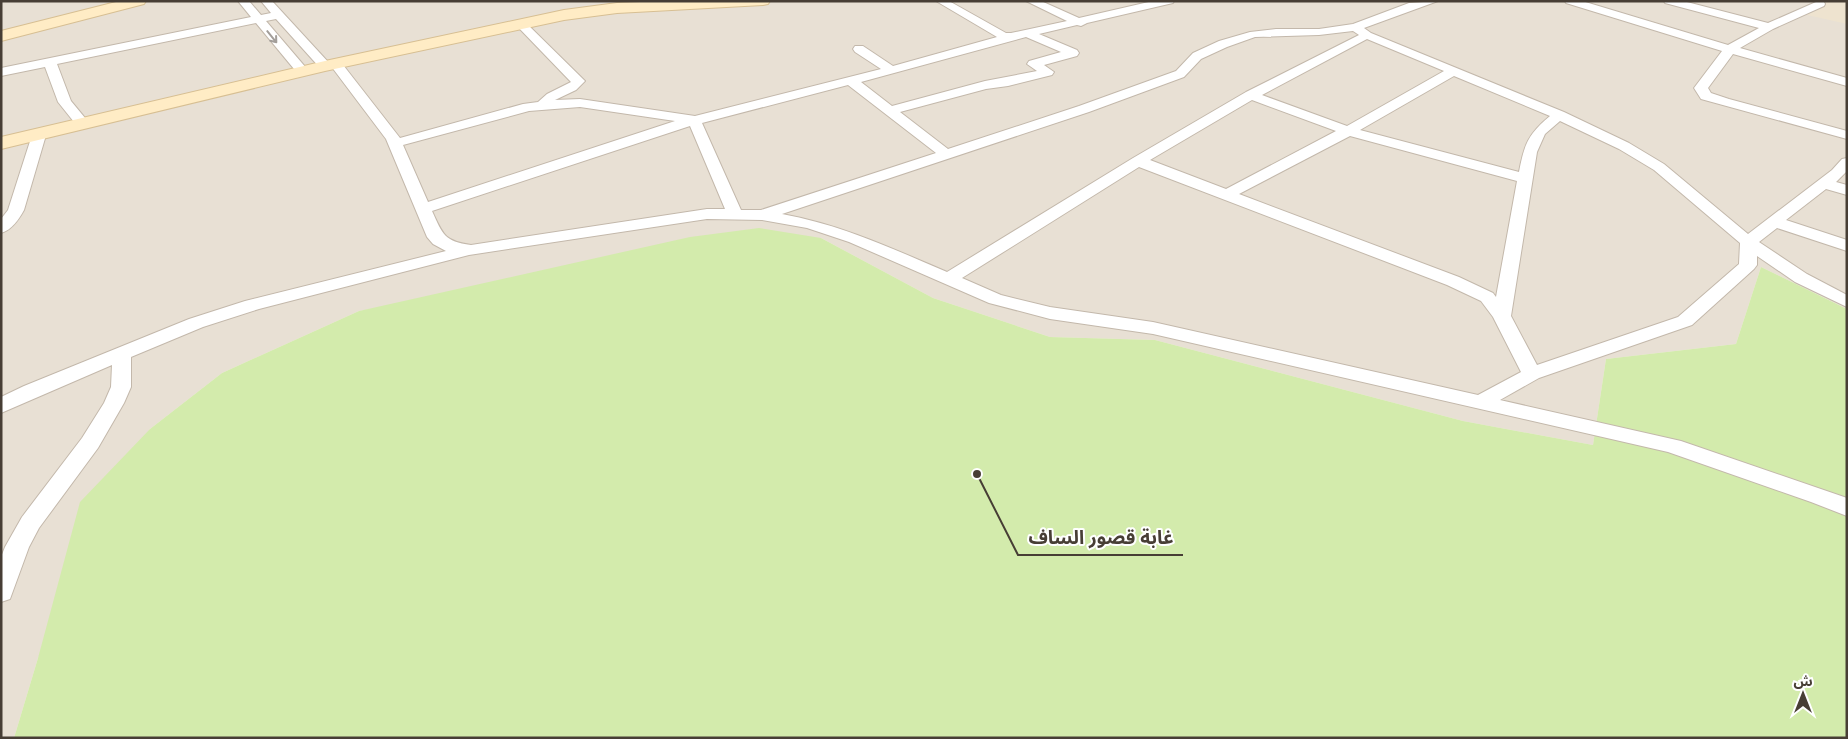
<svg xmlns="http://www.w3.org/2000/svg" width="1848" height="739" font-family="'Open Sans','Noto Sans Arabic',sans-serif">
  <rect width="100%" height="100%" fill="#f4efe6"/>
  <polygon fill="#e8e0d4" points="1,1 1847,1 1847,309 1761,267 1736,344 1606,359 1593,445 1463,421 1155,340 1050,337 933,298 821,238 359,311 222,373 150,429 38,658 14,738 1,738"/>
  <polygon fill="#eee3cf" points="1827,1 1847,1 1847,24 1803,14"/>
  <polygon fill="#d3ebac" points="759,228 821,238 933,298 1050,337 1155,340 1463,421 1593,445 1606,359 1736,344 1761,267 1847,309 1847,738 14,738 38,658 80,502 150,429 222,373 359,311 690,237"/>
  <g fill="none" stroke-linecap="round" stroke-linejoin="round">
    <defs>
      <g id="street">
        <path d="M238,1H249L261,15L271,13L261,1H272L330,64L336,60L340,61L400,138L523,104L538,102L547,94L571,82L516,25L514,23L520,20L524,21L585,81L576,90L555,100L580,99L695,116L881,69L855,52L853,49L855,46H863L893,66L997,37L936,1H949L1006,33H1011L1067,21L1026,1H1041L1079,18L1153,1H1174L1173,3L1087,23L1081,26L1077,25L1039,34L1077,50L1079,53L1077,56L1044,65L1054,72L1052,75L1008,86L986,89L900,112L948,149L1079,106L1176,71L1193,53L1219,41L1250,32L1276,29H1319L1353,24L1409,3L1438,1L1364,28L1371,33L1564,112L1629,143L1664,164L1748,234L1832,170L1842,159L1847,158V171L1836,182L1847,185V195L1826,189L1786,220L1847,240V251L1777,228L1759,242L1807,274L1847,295V307L1795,282L1757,256V265L1754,269L1692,325L1539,378L1500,400L1681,441L1847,498V516L1811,502L1668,452L1153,334L1050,319L989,303L849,242L807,228L762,220L707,219L469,255L259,309L203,327L131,357V387L124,403L98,448L39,528L29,547L10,599L1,602V557L5,547L22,517L82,438L104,403L111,387L112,365L1,413V397L24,386L189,319L245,301L446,251L433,244L427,237L386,139L331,66L325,70L321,69L276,19L266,21L307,69L309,72L307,75H299L256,23L57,64L71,101L90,124L83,128L78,127L58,102L45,67L1,76V68L251,17ZM1353,31L1359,35L1246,92L1133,158L947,272C891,248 842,225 782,214L1089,112L1184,77L1201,59L1227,47L1255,37L1319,35ZM1026,37L1061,52L1029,61L1027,64L1037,71L985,81L892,106L861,82ZM1367,39L1444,71L1347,126L1262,95ZM1454,76L1550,116C1528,134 1524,145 1519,172L1360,130ZM848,85L936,153L761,210H741L702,123ZM1252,100L1336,131L1226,189L1150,160ZM580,107L675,121L428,202L403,145L529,111ZM1560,121L1619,149L1654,170L1740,243L1739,264L1678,317L1537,365L1511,316L1537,152L1545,134ZM690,126L725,209H707L471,245C444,241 443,235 432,211ZM1350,136L1517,181L1496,297L1493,293L1459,277L1239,194ZM1139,167L1447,285L1481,301L1493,317L1521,372L1478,395L1153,322L1050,307L1001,295L962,278Z"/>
        <polygon points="1565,1 1582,1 1728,45 1759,28 1665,3 1664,1 1683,1 1768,23 1816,2 1824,2 1825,4 1824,6 1773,29 1740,48 1847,78 1847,86 1733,54 1708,88 1711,93 1729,99 1847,131 1847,139 1701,99 1694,88 1722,51 1566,3"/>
        <path d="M39,131L44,132L46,135L24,210C19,219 12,230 1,233V219L8,210L32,135L34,132Z"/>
      </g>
      <g id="secondary">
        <polygon points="120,1 146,1 144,4 1,41 1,31"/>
        <polygon points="663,1 770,1 768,4 763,5 617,13 564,20 325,71 1,149 1,137 325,61 564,10 617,3"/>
      </g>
    </defs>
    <use href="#street" stroke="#c3b8ab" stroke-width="2"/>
    <use href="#secondary" stroke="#d7bf93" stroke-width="2"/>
    <use href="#street" fill="#fff" fill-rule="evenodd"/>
    <use href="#secondary" fill="#ffecc5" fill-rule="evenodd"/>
  </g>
  <defs><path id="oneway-shaft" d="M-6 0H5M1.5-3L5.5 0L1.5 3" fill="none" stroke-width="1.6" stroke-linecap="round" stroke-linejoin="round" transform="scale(1.25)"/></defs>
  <use stroke="#a39e9a" href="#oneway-shaft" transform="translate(272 37) rotate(51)"/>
  <path fill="none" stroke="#473e35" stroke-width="2" d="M977 474L1018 555H1183"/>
  <circle fill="#473e35" stroke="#fff" stroke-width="2" cx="977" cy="474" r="5"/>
  <g font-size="19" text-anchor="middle" font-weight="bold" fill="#473e35" stroke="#fff" stroke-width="4" stroke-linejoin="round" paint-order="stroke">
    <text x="1101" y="544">غابة قصور الساف</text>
  </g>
  <rect width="1848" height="739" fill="none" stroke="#473e35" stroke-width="5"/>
  <g transform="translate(1803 694)" stroke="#ffffff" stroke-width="4" paint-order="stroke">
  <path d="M0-4L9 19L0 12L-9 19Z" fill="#473e35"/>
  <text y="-8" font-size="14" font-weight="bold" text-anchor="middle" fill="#473e35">ش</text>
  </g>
</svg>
